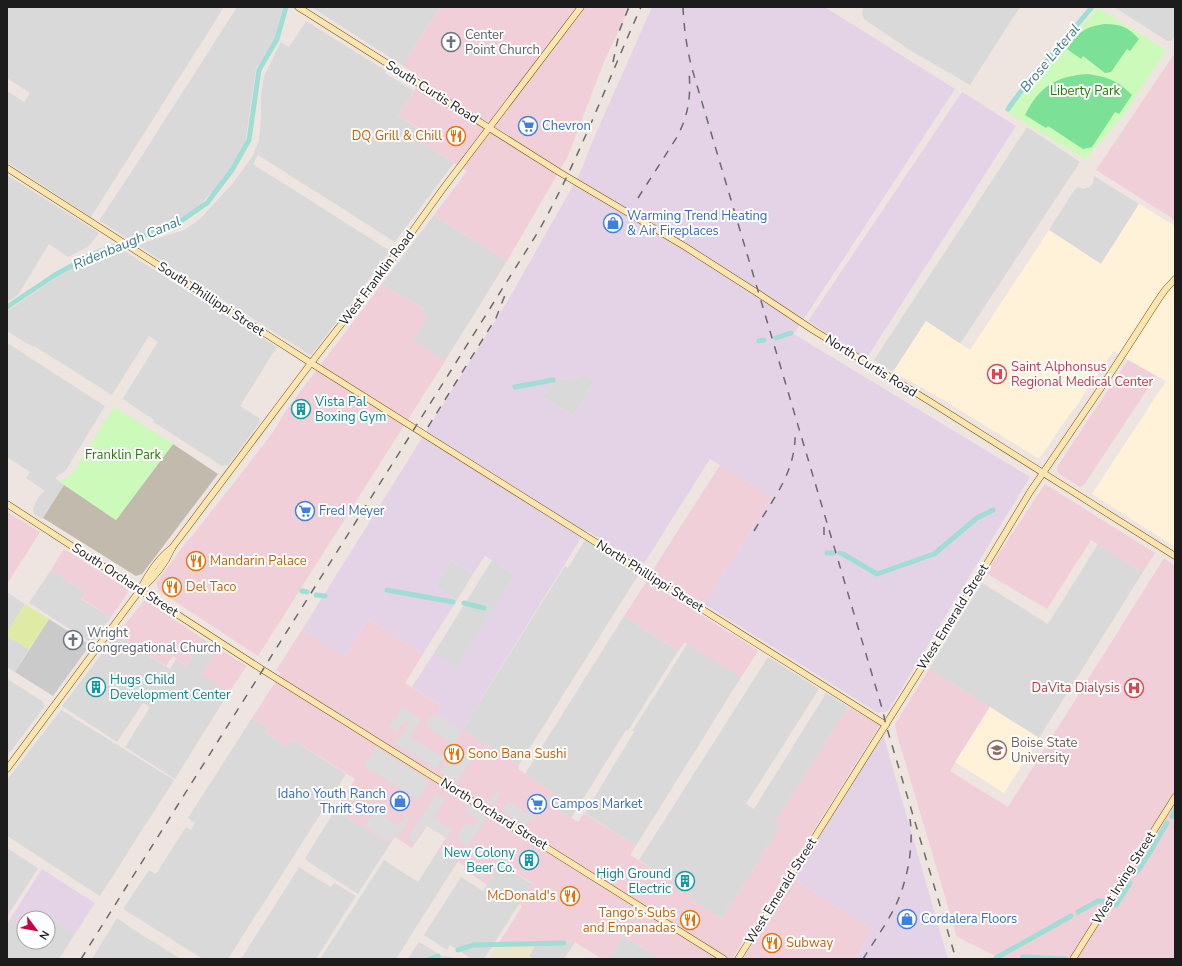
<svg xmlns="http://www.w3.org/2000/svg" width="1182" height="966" font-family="'Nunito Sans',sans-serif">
  <rect width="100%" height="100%" fill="#eee5e1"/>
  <g fill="#dad9d9">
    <polygon points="7,7 224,7 91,217 7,162 7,91 24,102 30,93 7,78"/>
    <polygon points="237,7 283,7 275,38 256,69 244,151 226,179 208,196 191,217 164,228 127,238 100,221 100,219 143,154"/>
    <polygon points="311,7 440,7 402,65"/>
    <polygon points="864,7 1020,7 970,85 913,52 864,19 862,13"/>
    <polygon points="1114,7 1175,7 1175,36 1171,41 1167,41"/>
    <polygon points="306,21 386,71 385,73 414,91 398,116 427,134 422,142 454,163 395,242 258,155 253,164 390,251 312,354 310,355 137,245 184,230 200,219 233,183 252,157 259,141 261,116 261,95 264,76 281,42 289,47"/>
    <polygon points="1027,127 1080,162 960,344 926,321 893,372 874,360"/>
    <polygon points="7,175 99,233 88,247 68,257 49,244 18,295 7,302"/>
    <polygon points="1094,176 1139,204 1101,264 1049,230 1075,189 1079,187 1083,189 1089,187 1093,183"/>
    <polygon points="434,215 507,261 445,361 412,340 427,318 421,313 424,309 382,284"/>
    <polygon points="120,248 204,302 277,347 240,406 259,418 260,422 228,465 222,466 153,422 154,420 124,400 123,398 158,342 149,336 112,395 34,346 33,347 7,331 7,311 57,277 89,259 91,260"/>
    <polygon points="7,343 105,406 66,470 55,478 64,485 42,519 34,514 33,508 39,496 45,491 26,478 30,472 7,457"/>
    <polygon points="587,375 595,380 573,416 543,397 553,381"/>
    <polygon points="585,540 639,574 519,765 462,730 565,566 568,568"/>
    <polygon points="1098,544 1143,572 1039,738 929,669 982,583 1048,624"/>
    <polygon points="492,560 515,575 457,668 434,653"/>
    <polygon points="451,561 473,574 457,600 435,586"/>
    <polygon points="51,570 85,592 81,599 111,617 92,643 29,603"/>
    <polygon points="7,592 25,604 7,632"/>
    <polygon points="624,616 678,651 629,729 628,731 626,730 571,818 546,803 553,792 525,774"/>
    <polygon points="116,635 170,669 176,659 186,666 203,639 218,648 202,674 229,692 175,779 125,747 150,707 143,703 117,742 62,706"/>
    <polygon points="7,636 29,649 15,672 7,667"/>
    <polygon points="688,643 741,677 636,846 585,813 634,732 632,731"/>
    <polygon points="768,657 819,689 746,804 754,809 826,693 848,707 775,822 780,826 731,906 730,906 722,919 688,898 691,893 639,860"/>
    <polygon points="7,679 42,701 45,706 7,756"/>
    <polygon points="61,710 174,780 100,896 7,836 7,780"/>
    <polygon points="252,718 268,728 265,733 287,747 292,739 346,774 228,959 203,959 123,909 149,870 156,874 186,827 191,830 195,823 188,818"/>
    <polygon points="335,810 390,844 358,894 307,861 306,859 306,857"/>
    <polygon points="7,848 38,868 7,917"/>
    <polygon points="439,849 458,861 396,959 320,959 384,860 418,882"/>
    <polygon points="501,863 532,884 484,959 472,959 450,945 447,950 424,935 461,877 483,891"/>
    <polygon points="299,867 331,887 334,883 356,896 316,959 241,959"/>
    <polygon points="47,916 75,934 59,959 7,959 7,924 10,919 24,927 24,942 48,942 48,918 45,918"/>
    <polygon points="117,918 139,933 181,959 92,959"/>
    <polygon points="623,936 662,959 608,959"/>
    <polygon points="419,942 442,956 452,957 456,959 408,959"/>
    <polygon points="575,942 564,959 534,959 529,956 534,947 531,944"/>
  </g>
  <g fill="#f0cfd9">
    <polygon points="440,7 630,7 604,62 568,156 507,261 434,215 467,171 423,143 429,134 398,116 422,79 402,65"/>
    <polygon points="1175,53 1175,220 1096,170"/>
    <polygon points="382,284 424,309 421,313 428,317 413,340 445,361 258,656 159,591 156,583 187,541 192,536 240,475 273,432 287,409"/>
    <polygon points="1128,360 1156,376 1084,485 1080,487 1059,474 1057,470 1057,467"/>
    <polygon points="720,465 772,498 704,604 654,573 654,568"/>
    <polygon points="1045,484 1155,553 1143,572 1091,540 1047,609 986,573"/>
    <polygon points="7,512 40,532 7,584"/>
    <polygon points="64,549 126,588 128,591 127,594 111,617 81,598 85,592 51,570"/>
    <polygon points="1164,558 1175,566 1175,959 1000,959 996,956 957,937 898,738 895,724 929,669 990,707 950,771 1008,807"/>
    <polygon points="647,581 757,650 757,653 741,677 685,642 678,651 624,616"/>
    <polygon points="145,600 203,639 186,666 173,656 166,666 116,635"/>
    <polygon points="368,619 423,654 405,683 442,706 437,714 519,765 518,769 553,792 546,803 578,822 584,813 636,846 630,855 691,893 688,898 722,919 730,906 731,906 780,826 774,823 848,707 880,725 732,959 662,959 623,936 608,959 602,959 575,942 497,946 522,906 519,903 532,883 501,863 487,885 464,869 465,866 439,849 446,838 427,826 412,848 395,837 390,844 335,810 355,779 292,739 287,747 265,733 268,728 252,718 281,673 276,670 302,630 345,656"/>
    <polygon points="218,648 247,666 229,692 201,674"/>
    <polygon points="793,879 873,929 855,959 743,959"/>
  </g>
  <g fill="#e4d3e7" fill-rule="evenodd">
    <path d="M652,7H825L955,89L794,334L1030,477L888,711L878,713L704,604L772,498L710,459L643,565L586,530L462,730L437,714L442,706L412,687L434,653L457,667L515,575L492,560L485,556L473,574L451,561L435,586L457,600L423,654L368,619L345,656L302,630L507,302L579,175L593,140ZM587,375L595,380L573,416L543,397L553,381Z"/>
    <polygon points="962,92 1016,126 866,359 808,321"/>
    <polygon points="883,734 948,959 855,959 873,929 793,879"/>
    <polygon points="42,869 95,903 75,934 47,916 45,918 24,918 24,927 10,919"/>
  </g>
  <g fill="#fff2d9">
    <polygon points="1139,204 1175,226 1175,547 1092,494 1166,381 1113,351 1094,381 1090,384 1078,404 1069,415 1042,455 1039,458 1036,457 942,399 893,372 926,321 970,350 1049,230 1101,264"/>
    <polygon points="990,707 1039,738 1004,793 955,762"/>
  </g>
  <polygon fill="#cacaca" points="49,619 90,645 53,696 15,672"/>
  <polygon fill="#c2bbad" points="173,444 218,474 142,574 136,576 43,518 64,485 116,520"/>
  <polygon fill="#ede4cb" points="531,944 534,947 529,956 534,959 489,959 497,946"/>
  <polygon fill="#dfeaa5" points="25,604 49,619 29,649 7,636 7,632"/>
  <g fill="#ccfabb">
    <polygon points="1098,8 1166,50 1123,116 1085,159 1007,112"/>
    <polygon points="114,407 173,444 116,520 60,482 72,474"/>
  </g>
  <g fill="#7ce096">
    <path d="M1105,24C1120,24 1128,27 1139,39L1130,51L1127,49L1111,72L1105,73L1083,56L1081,59L1067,49C1079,32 1084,27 1105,24Z"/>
    <path d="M1087,74C1108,77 1117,80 1132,95L1119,114L1115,112L1092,147L1083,149L1048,126L1046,128L1025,115C1039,87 1056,76 1087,74Z"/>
  </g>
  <g fill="#dcdcdc">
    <polygon points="402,707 421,719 410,737 444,758 436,769 393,742 395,739 397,741 409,723 397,715"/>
    <polygon points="433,713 462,731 454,745 425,726"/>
    <polygon points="398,716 404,720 397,732 389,727 394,719 396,719"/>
    <polygon points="469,746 476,751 457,782 440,771 447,760 456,766"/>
    <polygon points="376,747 429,781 418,800 364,766"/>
    <polygon points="497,791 501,793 495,803 492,804 489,801 492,797 494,797"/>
    <polygon points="436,794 445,800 433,818 452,830 447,838 427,825 414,844 410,841 411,839 408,837"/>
    <polygon points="508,801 535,818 534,819 523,825 502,811"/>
    <polygon points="469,805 487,817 468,846 456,838 466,823 472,827 477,819 465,811"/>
    <polygon points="375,811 399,826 406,815 410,818 399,836 395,834 390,842 365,826"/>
    <polygon points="476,867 487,874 483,879 472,872"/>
  </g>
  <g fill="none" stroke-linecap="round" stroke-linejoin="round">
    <g stroke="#a0ddd5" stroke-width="5">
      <polyline points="1008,109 1019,94 1092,7"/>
      <polyline points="7,307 55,275 93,254 178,223 207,203 232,170 249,140 259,70 277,39 286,7"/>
      <polyline points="776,338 791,333"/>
      <polyline points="759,341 764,340"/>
      <polyline points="515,387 553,380"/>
      <polyline points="827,553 833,553"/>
      <polyline points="840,553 843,554 877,574 934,554 977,518 993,510"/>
      <polyline points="387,590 453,602"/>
      <polyline points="302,591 307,592"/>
      <polyline points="316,595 325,596"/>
      <polyline points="464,603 484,608"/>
      <polyline points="1172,816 1175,811"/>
      <polyline points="1150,852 1167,823"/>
      <polyline points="1137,872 1148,855"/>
      <polyline points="1113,904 1116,905 1130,883"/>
      <polyline points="1078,912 1098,901 1102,901"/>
      <polyline points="458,950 473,945 564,943"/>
      <polyline points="996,958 1071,916"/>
      <polyline points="429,959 438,956"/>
      <polyline points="1022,959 1023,957 1066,959"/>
    </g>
    <defs>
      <g id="secondary">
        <polyline points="298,7 559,172 684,246 759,294 813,330 929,401 1175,556"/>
        <polyline points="7,168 311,363 886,725"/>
        <polyline points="7,504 263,670 724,959"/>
        <path d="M140,590C154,578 165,565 172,548L311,363L399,250L442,190L581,7"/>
        <path d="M7,769L140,590C148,574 157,559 172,548"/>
        <polyline points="738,959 980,575 1030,492 1105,382 1158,300 1165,290 1175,279"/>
        <polyline points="1073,959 1175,797"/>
      </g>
    </defs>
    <use href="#secondary" stroke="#745802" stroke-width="7"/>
    <use href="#secondary" stroke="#fbe5b2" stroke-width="6"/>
    <g stroke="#6a6a6a" stroke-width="1.5" stroke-dasharray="8 8" stroke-linecap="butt">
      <path d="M683,7C684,29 687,51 693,72L882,708L886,725L956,959"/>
      <polyline points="613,62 620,29 629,7"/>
      <path d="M638,198L677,137C689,114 691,96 689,71"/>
      <polyline points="428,427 496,318 507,290"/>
      <polyline points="824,527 824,543"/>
      <path d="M754,531C774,497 797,471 795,430"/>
      <path d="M81,959L538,232C579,160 607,82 641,7"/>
      <path d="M863,959C873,943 885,926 894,909C907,883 914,848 910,819"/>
    </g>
  </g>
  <defs>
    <symbol id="church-ring" viewBox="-11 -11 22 22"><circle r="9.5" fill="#fff" stroke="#6b7280" stroke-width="1.5"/><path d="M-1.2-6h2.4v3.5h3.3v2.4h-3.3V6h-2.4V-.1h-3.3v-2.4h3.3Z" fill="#6b7280"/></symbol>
    <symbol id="supermarket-ring" viewBox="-11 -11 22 22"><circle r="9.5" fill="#fff" stroke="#3f7fe0" stroke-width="1.5"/><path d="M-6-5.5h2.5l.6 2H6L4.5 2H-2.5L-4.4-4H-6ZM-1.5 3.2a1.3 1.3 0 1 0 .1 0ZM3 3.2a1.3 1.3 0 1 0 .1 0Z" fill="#3f7fe0"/></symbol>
    <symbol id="restaurant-ring" viewBox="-11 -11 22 22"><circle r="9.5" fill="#fff" stroke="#e8710a" stroke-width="1.5"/><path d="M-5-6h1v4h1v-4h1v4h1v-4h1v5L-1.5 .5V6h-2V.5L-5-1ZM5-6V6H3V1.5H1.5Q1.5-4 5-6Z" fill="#e8710a"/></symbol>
    <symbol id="shop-ring" viewBox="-11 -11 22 22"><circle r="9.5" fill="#fff" stroke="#3f7fe0" stroke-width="1.5"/><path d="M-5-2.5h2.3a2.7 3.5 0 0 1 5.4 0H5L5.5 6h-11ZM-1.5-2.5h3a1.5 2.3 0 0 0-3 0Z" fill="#3f7fe0"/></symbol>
    <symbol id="hospital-ring" viewBox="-11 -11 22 22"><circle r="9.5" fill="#fff" stroke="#e0444e" stroke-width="1.5"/><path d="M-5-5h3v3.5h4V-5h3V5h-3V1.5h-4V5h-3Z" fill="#e0444e"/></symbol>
    <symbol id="building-ring" viewBox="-11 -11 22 22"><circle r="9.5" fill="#fff" stroke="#0f9aa8" stroke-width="1.5"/><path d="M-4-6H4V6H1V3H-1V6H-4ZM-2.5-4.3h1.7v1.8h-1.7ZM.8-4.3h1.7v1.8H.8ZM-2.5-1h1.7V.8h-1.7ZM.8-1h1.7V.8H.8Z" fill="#0f9aa8"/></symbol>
    <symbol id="university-ring" viewBox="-11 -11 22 22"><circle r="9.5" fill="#fff" stroke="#8d6e63" stroke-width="1.5"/><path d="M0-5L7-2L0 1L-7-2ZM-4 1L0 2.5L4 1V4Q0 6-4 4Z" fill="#8d6e63"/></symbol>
  </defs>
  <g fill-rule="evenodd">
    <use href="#church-ring" x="440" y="31" width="22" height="22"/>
    <use href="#supermarket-ring" x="517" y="115" width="22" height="22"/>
    <use href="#restaurant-ring" x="445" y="125" width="22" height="22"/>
    <use href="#shop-ring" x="602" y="212" width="22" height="22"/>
    <use href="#hospital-ring" x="986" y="363" width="22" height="22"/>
    <use href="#building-ring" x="290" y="398" width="22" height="22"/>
    <use href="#supermarket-ring" x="294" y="500" width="22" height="22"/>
    <use href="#restaurant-ring" x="185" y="550" width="22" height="22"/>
    <use href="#restaurant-ring" x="161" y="576" width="22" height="22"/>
    <use href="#church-ring" x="62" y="629" width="22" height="22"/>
    <use href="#building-ring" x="85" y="676" width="22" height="22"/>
    <use href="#hospital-ring" x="1123" y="677" width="22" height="22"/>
    <use href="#university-ring" x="986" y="739" width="22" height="22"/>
    <use href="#restaurant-ring" x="443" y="743" width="22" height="22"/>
    <use href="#shop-ring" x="389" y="790" width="22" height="22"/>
    <use href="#supermarket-ring" x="526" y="793" width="22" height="22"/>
    <use href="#building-ring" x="518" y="849" width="22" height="22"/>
    <use href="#building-ring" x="674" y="870" width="22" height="22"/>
    <use href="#restaurant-ring" x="559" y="885" width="22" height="22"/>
    <use href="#shop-ring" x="896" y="908" width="22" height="22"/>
    <use href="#restaurant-ring" x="679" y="909" width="22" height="22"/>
    <use href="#restaurant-ring" x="761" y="932" width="22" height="22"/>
  </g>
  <g text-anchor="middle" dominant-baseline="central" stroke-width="4" stroke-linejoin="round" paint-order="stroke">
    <g font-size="13" fill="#5b616d" stroke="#fff" text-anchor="start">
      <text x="465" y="35">Center<tspan x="465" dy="15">Point Church</tspan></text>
      <text x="87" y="633">Wright<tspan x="87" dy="15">Congregational Church</tspan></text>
    </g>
    <g font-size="13" fill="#277b09" stroke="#fff">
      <text x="1085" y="91">Liberty Park</text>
      <text x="123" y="455">Franklin Park</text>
    </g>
    <g font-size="13" fill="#1c1c1c" stroke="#fff">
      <text transform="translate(432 92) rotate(32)">South Curtis Road</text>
      <text transform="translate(377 278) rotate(-53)">West Franklin Road</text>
      <text transform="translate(211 299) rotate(33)">South Phillippi Street</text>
      <text transform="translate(871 366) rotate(32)">North Curtis Road</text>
      <text transform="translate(650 576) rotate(32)">North Phillippi Street</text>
      <text transform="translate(125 580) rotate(33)">South Orchard Street</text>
      <text transform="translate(953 617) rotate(-58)">West Emerald Street</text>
      <text transform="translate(494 814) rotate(32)">North Orchard Street</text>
      <text transform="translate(1124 878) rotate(-58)">West Irving Street</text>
      <text transform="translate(781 891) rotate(-58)">West Emerald Street</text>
    </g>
    <g font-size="13" fill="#366cbe" stroke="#fff" text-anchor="start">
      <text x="542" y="126">Chevron</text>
      <text x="627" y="216">Warming Trend Heating<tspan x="627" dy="15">&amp; Air Fireplaces</tspan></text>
      <text x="319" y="511">Fred Meyer</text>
      <text x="386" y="794" text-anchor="end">Idaho Youth Ranch<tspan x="386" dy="15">Thrift Store</tspan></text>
      <text x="551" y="804">Campos Market</text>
      <text x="921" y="919">Cordalera Floors</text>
    </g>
    <g font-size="13" fill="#c56008" stroke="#fff" text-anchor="start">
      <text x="442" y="136" text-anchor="end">DQ Grill &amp; Chill</text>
      <text x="210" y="561">Mandarin Palace</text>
      <text x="186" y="587">Del Taco</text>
      <text x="468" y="754">Sono Bana Sushi</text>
      <text x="556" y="896" text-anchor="end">McDonald's</text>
      <text x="676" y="913" text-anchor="end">Tango's Subs<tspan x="676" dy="15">and Empanadas</tspan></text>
      <text x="786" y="943">Subway</text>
    </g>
    <g font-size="13" fill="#be3a42" stroke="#fff" text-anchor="start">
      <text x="1011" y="367">Saint Alphonsus<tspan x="1011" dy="15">Regional Medical Center</tspan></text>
      <text x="1120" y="688" text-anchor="end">DaVita Dialysis</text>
    </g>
    <g font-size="13" fill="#0d838f" stroke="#fff" text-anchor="start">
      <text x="315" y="402">Vista Pal<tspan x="315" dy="15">Boxing Gym</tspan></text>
      <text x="110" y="680">Hugs Child<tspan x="110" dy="15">Development Center</tspan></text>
      <text x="515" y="853" text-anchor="end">New Colony<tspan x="515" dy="15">Beer Co.</tspan></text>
      <text x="671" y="874" text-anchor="end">High Ground<tspan x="671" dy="15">Electric</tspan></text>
    </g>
    <g font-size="13" fill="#785e54" stroke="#fff" text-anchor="start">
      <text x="1011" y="743">Boise State<tspan x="1011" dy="15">University</tspan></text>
    </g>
    <g font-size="14" font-style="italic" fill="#3a7b86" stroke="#fff">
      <text transform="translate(1050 58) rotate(-50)">Brose Lateral</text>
      <text transform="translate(127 243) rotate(-23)">Ridenbaugh Canal</text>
    </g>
  </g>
  <rect width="1182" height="966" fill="none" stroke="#1c1c1c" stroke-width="16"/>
  <g transform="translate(36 930) rotate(122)"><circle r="19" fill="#ffffff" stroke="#a4a4a4"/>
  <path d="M0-3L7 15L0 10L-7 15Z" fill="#c80046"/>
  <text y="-6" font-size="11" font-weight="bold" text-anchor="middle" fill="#1c1c1c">N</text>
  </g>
</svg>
